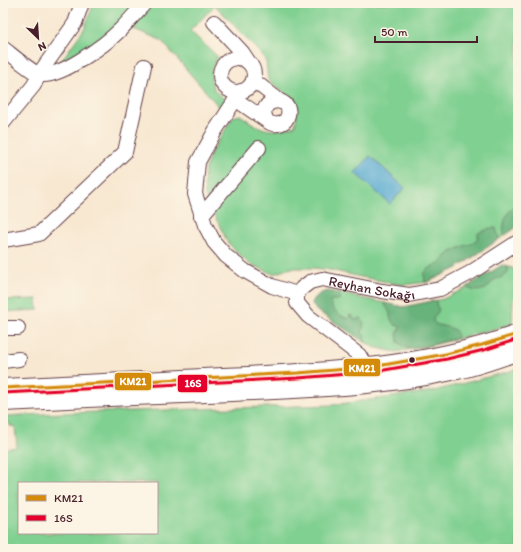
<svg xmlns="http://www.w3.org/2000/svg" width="521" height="552" font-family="Itim,sans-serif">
  <rect width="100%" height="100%" fill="#fcf5e5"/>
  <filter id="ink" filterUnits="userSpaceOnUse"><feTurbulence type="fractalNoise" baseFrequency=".025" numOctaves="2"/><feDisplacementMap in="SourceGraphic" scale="8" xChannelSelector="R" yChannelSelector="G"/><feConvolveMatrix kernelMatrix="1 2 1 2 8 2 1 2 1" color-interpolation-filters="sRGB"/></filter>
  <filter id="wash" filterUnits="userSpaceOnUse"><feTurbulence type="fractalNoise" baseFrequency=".012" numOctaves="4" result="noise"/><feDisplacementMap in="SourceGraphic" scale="16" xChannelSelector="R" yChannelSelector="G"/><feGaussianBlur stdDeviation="0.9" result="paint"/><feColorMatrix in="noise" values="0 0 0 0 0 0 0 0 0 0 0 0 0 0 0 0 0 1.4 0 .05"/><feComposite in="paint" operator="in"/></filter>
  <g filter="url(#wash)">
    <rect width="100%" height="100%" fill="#f8e8d2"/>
    <g fill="#80d091" stroke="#65785e" fill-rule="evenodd">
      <polygon points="94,3 136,3 114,28 80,53 58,65 84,29"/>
      <path d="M150,3H518V226L457,268L428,282L403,285L356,276L331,270L314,268H291L273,274L248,263L228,243L205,196L204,185L205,169L211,153L233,117L240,115C262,130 268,134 295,126C296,119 298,113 296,107C293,97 276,86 268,80L266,62L262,55L215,5L190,31L218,57C211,67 209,78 214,89C216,93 222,97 226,100L219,107L161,40L131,28Z"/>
      <path d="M502,265L518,270V289L513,301L512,324L430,346L395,352L373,347L316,310L312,303C316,295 320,293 328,291L404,307L443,299L470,286Z"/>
      <polygon points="37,299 38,310 3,312 3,300"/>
      <path d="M518,368V549H23L3,548V466L4,465L3,449L17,447L15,426H10L9,422L3,423V416L64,413L333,405L434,391L507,372ZM19,483H157V533H19Z"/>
    </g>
    <g fill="#68b27b" stroke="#596853">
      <path d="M518,202V226L504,236C502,220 507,212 518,202Z"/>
      <polygon points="491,228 496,228 499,239 457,268 425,283 424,274 427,270 440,262 451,252 464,246 471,244 478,238 478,233"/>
      <path d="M502,265L508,267V273C504,278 500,277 494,280C492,282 490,285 488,287C482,292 473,292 467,287Z"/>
      <path d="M328,291L338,293L340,299L337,300H333L330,301C332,311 339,315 348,319L350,315L352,316L355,320L361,318L364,323L362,333L364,335L366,343L316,310L312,303C316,295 320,293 328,291Z"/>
      <path d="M436,300V304L439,310L433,319L434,323C441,328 461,325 456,339L412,349L404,347L398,342L397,334L401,327C393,325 392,323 390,316C390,311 386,307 384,303L404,307Z"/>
    </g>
    <polygon fill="#56aad2" stroke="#50647e" points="370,156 405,188 390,204 355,173"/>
  </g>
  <g filter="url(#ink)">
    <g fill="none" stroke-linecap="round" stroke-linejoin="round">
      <defs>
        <g id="minor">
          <polyline points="214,22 242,52 250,64"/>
          <path d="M3,48C12,55 28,69 38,74C56,82 107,43 120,30C128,22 135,14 143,5V3"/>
          <circle cx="237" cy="75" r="17"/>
          <polyline points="253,80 281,102"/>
          <polyline points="241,91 215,131 198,162 195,194 205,225 214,242 226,256 245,271 272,286 297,294"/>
          <path d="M235,99L270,123C277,126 286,124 288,115C293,94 254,98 267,121"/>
          <polyline points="3,123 34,85 39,74 75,23 82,3"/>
          <polyline points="201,216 259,148"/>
          <polyline points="3,240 39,234 125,152 144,66"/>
          <polyline points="3,328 18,328"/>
          <polyline points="3,361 19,359"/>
          <path id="s1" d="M366,367L359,355L308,316L297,303V294L302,288L310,282L322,279L382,291L409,295L440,289L470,273L518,242"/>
        </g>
        <g id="major">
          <path d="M3,388C76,384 150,381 223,377C322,373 424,368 518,334"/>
          <path d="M3,402C79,398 156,395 232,392C306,388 380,387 452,371C474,367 496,359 518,351"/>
        </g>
      </defs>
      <use href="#minor" stroke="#643d44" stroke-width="16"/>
      <use href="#major" stroke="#643d44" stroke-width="20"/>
      <use href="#minor" stroke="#fff" stroke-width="14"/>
      <use href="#major" stroke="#fff" stroke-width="18"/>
      <defs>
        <polyline id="bus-1" points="3,388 298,373 372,367 446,354 482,345 518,334"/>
        <polyline id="bus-2" points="3,393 298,378 373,372 447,359 484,350 518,339"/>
      </defs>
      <use href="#bus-1" stroke="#fcf5e5" stroke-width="6"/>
      <use href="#bus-2" stroke="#fcf5e5" stroke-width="6"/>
      <use href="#bus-1" stroke="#d48b09" stroke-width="3"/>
      <use href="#bus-2" stroke="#e4002b" stroke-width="3"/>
    </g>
  </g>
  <circle fill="#4a1f2b" stroke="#fcf5e5" stroke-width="1.5" cx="412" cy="360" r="3.5"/>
  <g text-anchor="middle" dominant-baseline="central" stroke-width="3" stroke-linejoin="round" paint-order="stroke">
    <g font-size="14" fill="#4a1f2b" stroke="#fcf5e5">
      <text stroke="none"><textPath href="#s1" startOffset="185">Reyhan Sokağı</textPath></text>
    </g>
  </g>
  <g stroke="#fcf5e5" stroke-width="1.5">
    <rect x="343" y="358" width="38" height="19" rx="4" fill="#d48b09"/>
    <rect x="114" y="372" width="38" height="19" rx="4" fill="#d48b09"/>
    <rect x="177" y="374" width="31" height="19" rx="4" fill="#e4002b"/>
  </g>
  <g font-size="11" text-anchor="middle" font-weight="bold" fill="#fff">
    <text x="362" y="372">KM21</text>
    <text x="133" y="385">KM21</text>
    <text x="193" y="387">16S</text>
  </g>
  <rect width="521" height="552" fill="none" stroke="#fcf5e5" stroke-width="16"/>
  <rect x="18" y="482" width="140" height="52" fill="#fcf5e5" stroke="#b59f9b"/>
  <rect x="26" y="495" width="20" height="6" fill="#d48b09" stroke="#b59f9b"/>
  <text x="54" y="502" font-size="12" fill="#4a1f2b">KM21</text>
  <rect x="26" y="515" width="20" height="6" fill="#e4002b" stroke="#b59f9b"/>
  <text x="54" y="522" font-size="12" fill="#4a1f2b">16S</text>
  <g transform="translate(38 38) rotate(155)" stroke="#fcf5e5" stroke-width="3" paint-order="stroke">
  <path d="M0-3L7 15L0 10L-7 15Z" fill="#4a1f2b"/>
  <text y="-6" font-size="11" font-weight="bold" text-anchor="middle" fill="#4a1f2b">N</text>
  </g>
  <path d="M375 36v6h102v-6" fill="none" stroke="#4a1f2b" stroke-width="2"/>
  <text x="381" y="36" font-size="12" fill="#4a1f2b" stroke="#fcf5e5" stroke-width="3" paint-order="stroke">50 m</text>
</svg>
